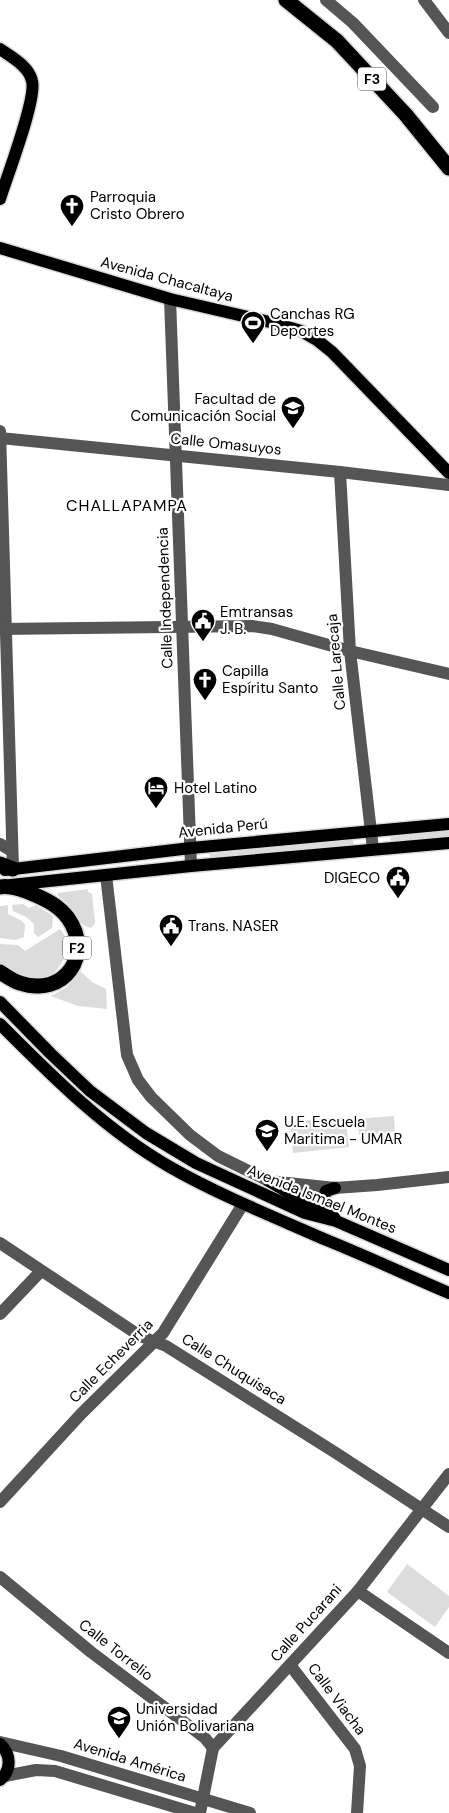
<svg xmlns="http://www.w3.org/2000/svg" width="449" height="1813" font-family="'DM Sans',sans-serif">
  <rect width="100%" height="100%" fill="#fff"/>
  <g fill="#dcdcdc">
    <polygon points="449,830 449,838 391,844 390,836"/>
    <polygon points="353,839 354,847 211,861 210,854"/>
    <polygon points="88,889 88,892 92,894 95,923 91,928 83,925 68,904 57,895 58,893"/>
    <polygon points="23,904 29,908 36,905 53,916 52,928 38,937 34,933 34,924 26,917 13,911 12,905"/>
    <polygon points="8,905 8,914 22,921 25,925 24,937 15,940 0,938 0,906"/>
    <path d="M60,929C64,933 68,941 67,947C66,961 52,981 37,980C25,979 11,971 0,965V944L18,945L25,951Z"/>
    <polygon points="80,971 92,982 106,989 107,1009 78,1006 51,996 67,987 78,972"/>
    <polygon points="394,1116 395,1132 359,1135 357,1119"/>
    <polygon points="345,1117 349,1147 293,1153 290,1122"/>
    <polygon points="407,1564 449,1596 449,1607 435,1627 387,1592"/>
  </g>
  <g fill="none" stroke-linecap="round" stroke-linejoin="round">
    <defs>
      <g id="major">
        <path d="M0,49C11,57 29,66 32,81C37,99 7,176 0,199"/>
        <polyline points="0,248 170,299 274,323 301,331 317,340 332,352 449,473"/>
        <polyline points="5,870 191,848 449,824"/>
        <polyline points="11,885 191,866 449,843"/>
        <polyline points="0,1002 51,1054 90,1091 146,1133 196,1163 305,1213 336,1221 449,1270"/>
        <path d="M0,1024C52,1076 105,1130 170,1167C219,1195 272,1216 324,1239C366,1256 407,1275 449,1293"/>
        <polyline points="269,1181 323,1213"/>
        <polyline points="335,1219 328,1208 324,1196 326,1191 335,1188"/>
        <path d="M0,1744C11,1754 12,1770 0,1780"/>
      </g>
      <g id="highway">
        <polyline points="286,0 337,41 406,115 449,168"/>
        <polyline points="0,864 13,869"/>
        <path d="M0,887C10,885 24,890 33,894C47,900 59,906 68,918C94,955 64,998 20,983C13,981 6,976 0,972"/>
      </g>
    </defs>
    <use href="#major" stroke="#dbdbdb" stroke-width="15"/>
    <use href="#highway" stroke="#dbdbdb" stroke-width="18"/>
    <g stroke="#555" stroke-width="12">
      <polyline points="326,0 353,23 433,107"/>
      <polyline points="424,0 449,33"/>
      <polyline points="170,299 191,866"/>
      <polyline points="0,431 13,869"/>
      <polyline points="0,438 340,472 449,485"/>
      <polyline points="340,472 350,651 373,849"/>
      <polyline points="0,629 252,626 272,629 350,651 449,674"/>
      <polyline points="0,844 12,851"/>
      <polyline points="106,875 127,1055 138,1080 151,1097 190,1135 218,1156 269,1181 335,1188 377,1185 449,1177"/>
      <polyline points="0,1243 140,1336 166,1346 336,1453 449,1527"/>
      <polyline points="0,1314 41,1271"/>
      <polyline points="0,1502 81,1414 163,1333 243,1204"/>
      <polyline points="0,1577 91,1652 205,1738 213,1748"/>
      <polyline points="358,1591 449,1653"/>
      <polyline points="290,1665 355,1749 360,1766 357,1813"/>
      <polyline points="0,1742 61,1756 250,1813"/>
      <polyline points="5,1776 36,1770 55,1771 195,1813"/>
      <polyline points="200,1813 213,1748 358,1591 449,1474"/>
    </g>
    <use href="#major" stroke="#000" stroke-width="12"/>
    <use href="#highway" stroke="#000" stroke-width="15"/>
  </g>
  <defs>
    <symbol id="church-pin" viewBox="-11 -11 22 30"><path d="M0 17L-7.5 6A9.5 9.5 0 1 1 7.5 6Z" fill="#000" stroke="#fff"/><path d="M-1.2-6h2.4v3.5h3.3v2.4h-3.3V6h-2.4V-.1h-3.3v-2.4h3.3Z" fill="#fff"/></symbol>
    <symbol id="stadium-pin" viewBox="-11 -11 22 30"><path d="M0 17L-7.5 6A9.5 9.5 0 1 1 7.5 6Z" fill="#000" stroke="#fff"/><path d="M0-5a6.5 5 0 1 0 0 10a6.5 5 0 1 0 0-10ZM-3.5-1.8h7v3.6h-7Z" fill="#fff"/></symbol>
    <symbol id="university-pin" viewBox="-11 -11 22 30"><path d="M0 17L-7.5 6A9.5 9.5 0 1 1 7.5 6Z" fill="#000" stroke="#fff"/><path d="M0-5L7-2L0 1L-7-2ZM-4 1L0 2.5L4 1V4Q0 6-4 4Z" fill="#fff"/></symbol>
    <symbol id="civic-pin" viewBox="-11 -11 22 30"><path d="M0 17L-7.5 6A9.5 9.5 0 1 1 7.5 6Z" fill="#000" stroke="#fff"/><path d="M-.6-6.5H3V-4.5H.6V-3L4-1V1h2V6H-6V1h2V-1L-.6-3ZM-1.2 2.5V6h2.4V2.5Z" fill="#fff"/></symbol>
    <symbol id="hotel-pin" viewBox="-11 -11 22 30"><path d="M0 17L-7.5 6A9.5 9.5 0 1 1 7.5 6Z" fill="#000" stroke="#fff"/><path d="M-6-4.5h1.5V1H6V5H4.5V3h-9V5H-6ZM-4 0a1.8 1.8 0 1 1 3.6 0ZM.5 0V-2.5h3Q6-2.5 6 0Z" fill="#fff"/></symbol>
    <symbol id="school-pin" viewBox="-11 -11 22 30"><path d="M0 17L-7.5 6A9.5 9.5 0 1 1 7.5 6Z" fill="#000" stroke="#fff"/><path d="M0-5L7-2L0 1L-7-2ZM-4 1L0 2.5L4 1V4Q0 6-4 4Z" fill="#fff"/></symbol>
  </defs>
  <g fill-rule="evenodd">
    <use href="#church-pin" x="58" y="192" width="28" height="38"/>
    <use href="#stadium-pin" x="239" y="309" width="28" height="38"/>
    <use href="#university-pin" x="279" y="394" width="28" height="38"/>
    <use href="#civic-pin" x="189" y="607" width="28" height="38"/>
    <use href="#church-pin" x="191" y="666" width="28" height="38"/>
    <use href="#hotel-pin" x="142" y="774" width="28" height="38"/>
    <use href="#civic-pin" x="384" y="864" width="28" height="38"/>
    <use href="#civic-pin" x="157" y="912" width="28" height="38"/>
    <use href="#school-pin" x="253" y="1117" width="28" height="38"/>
    <use href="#university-pin" x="105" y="1704" width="28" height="38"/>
  </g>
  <g text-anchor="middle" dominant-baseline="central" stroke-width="4.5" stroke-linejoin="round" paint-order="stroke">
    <g fill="#fff" stroke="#4c4c4c" stroke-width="1">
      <rect x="358" y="67.5" width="28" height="23" rx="4"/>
      <rect x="63" y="936.5" width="28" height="23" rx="4"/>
    </g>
    <g font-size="14" font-weight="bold" fill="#000">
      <text x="372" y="79">F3</text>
      <text x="77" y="948">F2</text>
    </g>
    <g font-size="15" fill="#000" stroke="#fff" text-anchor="start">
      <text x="90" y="197">Parroquia<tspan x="90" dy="17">Cristo Obrero</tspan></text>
      <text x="270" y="314">Canchas RG<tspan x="270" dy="17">Deportes</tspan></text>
      <text x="276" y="399" text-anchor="end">Facultad de<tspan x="276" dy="17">Comunicación Social</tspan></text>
      <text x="220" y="612">Emtransas<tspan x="220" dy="17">J. B.</tspan></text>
      <text x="222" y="671">Capilla<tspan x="222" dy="17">Espíritu Santo</tspan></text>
      <text x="174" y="788">Hotel Latino</text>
      <text x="380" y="878" text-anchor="end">DIGECO</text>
      <text x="188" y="926">Trans. NASER</text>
      <text x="284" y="1122">U.E. Escuela<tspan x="284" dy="17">Maritima - UMAR</tspan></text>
      <text x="136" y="1709">Universidad<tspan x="136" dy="17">Unión Bolivariana</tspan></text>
    </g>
    <g font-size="15" fill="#000" stroke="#fff">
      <text transform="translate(167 279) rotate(15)">Avenida Chacaltaya</text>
      <text transform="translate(226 444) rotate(6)">Calle Omasuyos</text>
      <text transform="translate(165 598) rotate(-92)">Calle Independencia</text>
      <text transform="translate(336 662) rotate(-95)">Calle Larecaja</text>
      <text transform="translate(223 828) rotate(-6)">Avenida Perú</text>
      <text transform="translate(322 1199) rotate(22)">Avenida Ismael Montes</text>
      <text transform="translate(111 1361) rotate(-45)">Calle Echeverria</text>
      <text transform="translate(234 1369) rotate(32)">Calle Chuquisaca</text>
      <text transform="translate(306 1623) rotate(-48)">Calle Pucarani</text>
      <text transform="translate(116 1650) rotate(38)">Calle Torrelio</text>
      <text transform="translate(337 1699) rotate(53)">Calle Viacha</text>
      <text transform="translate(130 1760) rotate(17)">Avenida América</text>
    </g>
    <g font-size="16" letter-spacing="1" fill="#000" stroke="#fff">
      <text x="127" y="505">CHALLAPAMPA</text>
    </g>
  </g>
</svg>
